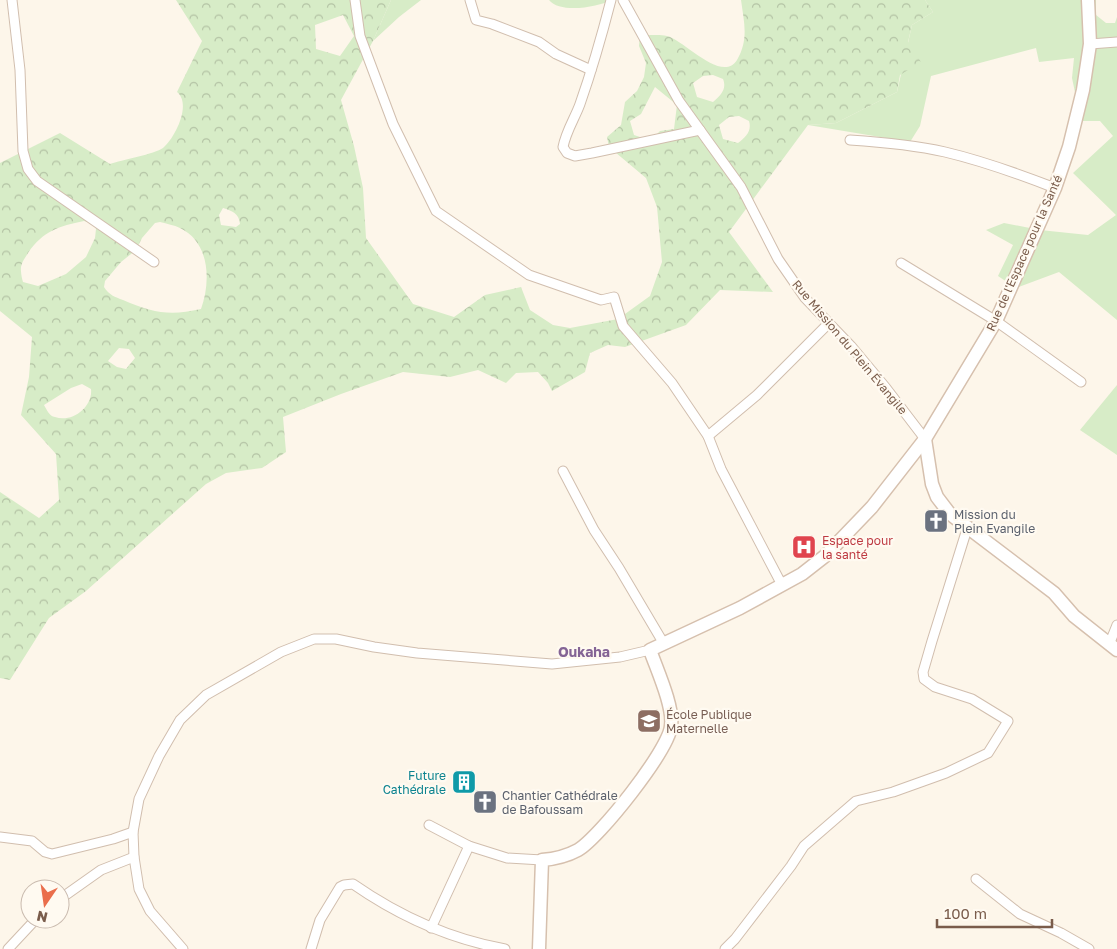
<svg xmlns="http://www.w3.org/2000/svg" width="1117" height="949" font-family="'Golos Text',sans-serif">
  <defs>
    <pattern id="forest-crowns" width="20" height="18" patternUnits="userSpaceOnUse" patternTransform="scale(1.25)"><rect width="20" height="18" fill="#d7ecc7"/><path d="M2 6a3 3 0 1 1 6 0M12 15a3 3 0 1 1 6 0" fill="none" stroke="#b3c2a4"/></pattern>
  </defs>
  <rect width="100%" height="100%" fill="#fdf6ea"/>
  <g fill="#d7ecc7">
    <polygon points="391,0 421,0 399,17 373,41"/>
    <path d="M549,0H612C598,7 560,14 549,0Z"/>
    <polygon points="925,0 1096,0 1096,15 1106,23 1115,23 1117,17 1117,320 1059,272 1016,288 998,276 1013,245 986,230 1004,223 1040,230 1088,235 1116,215 1073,173 1113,136 1100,121 1081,121 1072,78 1074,58 1039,62 1036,48 931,76 920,126 910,142 808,125 836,123 897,92 912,25 933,12"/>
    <polygon points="1117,385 1117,455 1080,430"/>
  </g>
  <path fill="url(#forest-crowns)" fill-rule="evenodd" d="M176,0H391L373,41L341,100L354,146L363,188L366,238L413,304L454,317L485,295L521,287L530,310L553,325L570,328L618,319L650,296L662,262L657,207L646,178L609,147L607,137L621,125L625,102L637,91L644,77L646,63L639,46L640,35C648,36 658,34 667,36C684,40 722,84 737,60C749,39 744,23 741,0H925L933,12L912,25L908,42L921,62L900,75L897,92L836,123L808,125L729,232L773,292L720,290L686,325L625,347L608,345L590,353L585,372L552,391L548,383L538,372L516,373L506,383L478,370L450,377L403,372L341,394L283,417L286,452L262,468L226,473L206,484L86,591L49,618L10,680L0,678V492L39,518L59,500L56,454L21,415L29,377L32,337L0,311V163L60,133L110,164C121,160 155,154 163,148C175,138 192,104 177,92L202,41ZM343,15L354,36L340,56L316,49L315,25ZM713,75L723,79C727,89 721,95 713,102L697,97L693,83L703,76ZM655,87L677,105L674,129L660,131L656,135L643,138L634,135L630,121L641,114ZM739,116L749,121C752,131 746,137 738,143L723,139L719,125L729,117ZM223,208C232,211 239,213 240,224L236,227L221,225L219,215ZM84,221L94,224L96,229L95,238L86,257L66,274L38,286L23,282C22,279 21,274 21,271C20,264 25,258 28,253C43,231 59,226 84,221ZM160,222C167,224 174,225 180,228C210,242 211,282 201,309C170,316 153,313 123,300C115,297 109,295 104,287L105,281L121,262L136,250L142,238L155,223ZM119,348L129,349L135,358L126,369L117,367L108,361ZM82,384L91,389C93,407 72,423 55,417C49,416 47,410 44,405L71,388Z"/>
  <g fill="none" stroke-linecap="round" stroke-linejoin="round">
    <defs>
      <g id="street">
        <polyline points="12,0 20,70 23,151 28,169 37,181 154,262"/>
        <polyline points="355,0 360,36 393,124 436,211 529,275 601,300 614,297 623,326 672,383 708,436 721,469 782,585"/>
        <polyline points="470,0 476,20 492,24 539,42 556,54 591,70"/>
        <path d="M611,0C602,35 592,70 580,104C575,118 566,131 563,147L567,153L575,156L592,153L700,130"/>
        <polyline points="623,0 679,101 741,187 778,259 805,298 851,346 886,388 925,439"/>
        <polyline points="1090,44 1117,42"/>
        <path d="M850,140C881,142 914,145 945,152C983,161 1019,174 1055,188"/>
        <polyline points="901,263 996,321 1081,382"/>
        <polyline points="708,436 757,395 829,323"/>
        <polyline points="563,471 594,530 619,568 664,644"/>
        <polyline points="1109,645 1117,625"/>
        <polyline points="429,825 469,846 507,858 542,860"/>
        <polyline points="0,837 32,841 45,852 52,854 113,839 133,832"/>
        <polyline points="976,879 1020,914 1061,933 1089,949"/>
        <polyline points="60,899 101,870 134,857"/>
        <polyline points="431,928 469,846"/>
        <polyline points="8,949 36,919"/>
        <polyline points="183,949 150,911 139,889 134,857 133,832 139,799 159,756 180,720 206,695 281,652 314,639 336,639 374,647 417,653 552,664 620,657 650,650"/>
        <path d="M311,949L320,920L340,887L344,885L353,884C399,916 450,939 505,949"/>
        <polyline points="725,949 735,939 791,866 804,846 856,801 893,792 946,773 988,753 1008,721 972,699 935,687 924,679 923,672 932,641 967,529"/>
      </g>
      <g id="secondary">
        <polyline points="925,439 932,484 937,497 950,514 1054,593 1074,616 1117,650"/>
        <path d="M539,949L542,860C555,859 567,856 578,850C599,838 669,750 671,726C674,707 657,670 650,650L740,608L802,574L825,556L872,507L925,439L996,321L1055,188L1069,147L1083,90L1090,44L1088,0"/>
      </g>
    </defs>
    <use href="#street" stroke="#d1beae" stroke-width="11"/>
    <use href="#secondary" stroke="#d6c0ae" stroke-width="15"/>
    <use href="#street" stroke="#fff" stroke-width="9"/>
    <use href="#secondary" stroke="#fff" stroke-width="12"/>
  </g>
  <defs>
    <symbol id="church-square" viewBox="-11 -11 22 22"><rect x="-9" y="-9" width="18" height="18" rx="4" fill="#6b7280" stroke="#fffaf1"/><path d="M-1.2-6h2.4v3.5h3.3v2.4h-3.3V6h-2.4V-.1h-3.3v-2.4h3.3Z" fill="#fff"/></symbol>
    <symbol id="hospital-square" viewBox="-11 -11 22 22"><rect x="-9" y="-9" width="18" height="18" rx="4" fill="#e0444e" stroke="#fffaf1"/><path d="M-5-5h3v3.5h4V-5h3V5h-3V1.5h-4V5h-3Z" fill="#fff"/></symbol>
    <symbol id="school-square" viewBox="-11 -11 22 22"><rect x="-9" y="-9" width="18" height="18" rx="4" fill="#8d6e63" stroke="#fffaf1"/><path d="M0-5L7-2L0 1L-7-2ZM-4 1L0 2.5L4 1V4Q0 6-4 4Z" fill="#fff"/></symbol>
    <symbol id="building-square" viewBox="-11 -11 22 22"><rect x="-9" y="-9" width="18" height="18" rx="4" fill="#0f9aa8" stroke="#fffaf1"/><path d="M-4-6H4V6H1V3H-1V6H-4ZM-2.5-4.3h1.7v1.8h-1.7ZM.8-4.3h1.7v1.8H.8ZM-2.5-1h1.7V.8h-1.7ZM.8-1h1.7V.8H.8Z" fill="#fff"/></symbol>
  </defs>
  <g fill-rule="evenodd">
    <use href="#church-square" x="922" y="507" width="28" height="28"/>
    <use href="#hospital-square" x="790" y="533" width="28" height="28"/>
    <use href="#school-square" x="635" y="707" width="28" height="28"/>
    <use href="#building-square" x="450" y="768" width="28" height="28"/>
    <use href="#church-square" x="471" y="788" width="28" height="28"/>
  </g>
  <g text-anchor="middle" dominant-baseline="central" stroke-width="4.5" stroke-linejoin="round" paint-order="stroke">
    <g font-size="12" fill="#7a5c4b" stroke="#fffaf1">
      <text transform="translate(1024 253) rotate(-66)">Rue de l'Espace pour la Santé</text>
      <text transform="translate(850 347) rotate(50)">Rue Mission du Plein Évangile</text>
    </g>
    <g font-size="12" fill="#5b616d" stroke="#fffaf1" text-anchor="start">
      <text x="954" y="514">Mission du<tspan x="954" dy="14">Plein Evangile</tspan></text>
      <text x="502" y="795">Chantier Cathédrale<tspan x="502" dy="14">de Bafoussam</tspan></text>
    </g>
    <g font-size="12" fill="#be3a42" stroke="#fffaf1" text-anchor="start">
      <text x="822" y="540">Espace pour<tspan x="822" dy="14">la santé</tspan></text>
    </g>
    <g font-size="12" fill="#785e54" stroke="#fffaf1" text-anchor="start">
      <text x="666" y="714">École Publique<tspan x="666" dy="14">Maternelle</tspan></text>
    </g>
    <g font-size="12" fill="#0d838f" stroke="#fffaf1" text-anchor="end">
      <text x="446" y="775">Future<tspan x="446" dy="14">Cathédrale</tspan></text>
    </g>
    <g font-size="14" font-weight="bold" fill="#846495" stroke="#fffaf1">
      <text x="584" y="651">Oukaha</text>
    </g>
  </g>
  <g transform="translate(45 904) rotate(193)"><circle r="24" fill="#fffaf1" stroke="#cabbaf"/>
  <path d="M0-4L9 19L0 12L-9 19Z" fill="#ea6e4c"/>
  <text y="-8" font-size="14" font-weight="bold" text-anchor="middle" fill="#7a5c4b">N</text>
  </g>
  <path d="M937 919v8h115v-8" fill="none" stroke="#7a5c4b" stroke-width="2.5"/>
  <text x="944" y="919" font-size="15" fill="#7a5c4b" stroke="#fffaf1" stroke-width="4" paint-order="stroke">100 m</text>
</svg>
